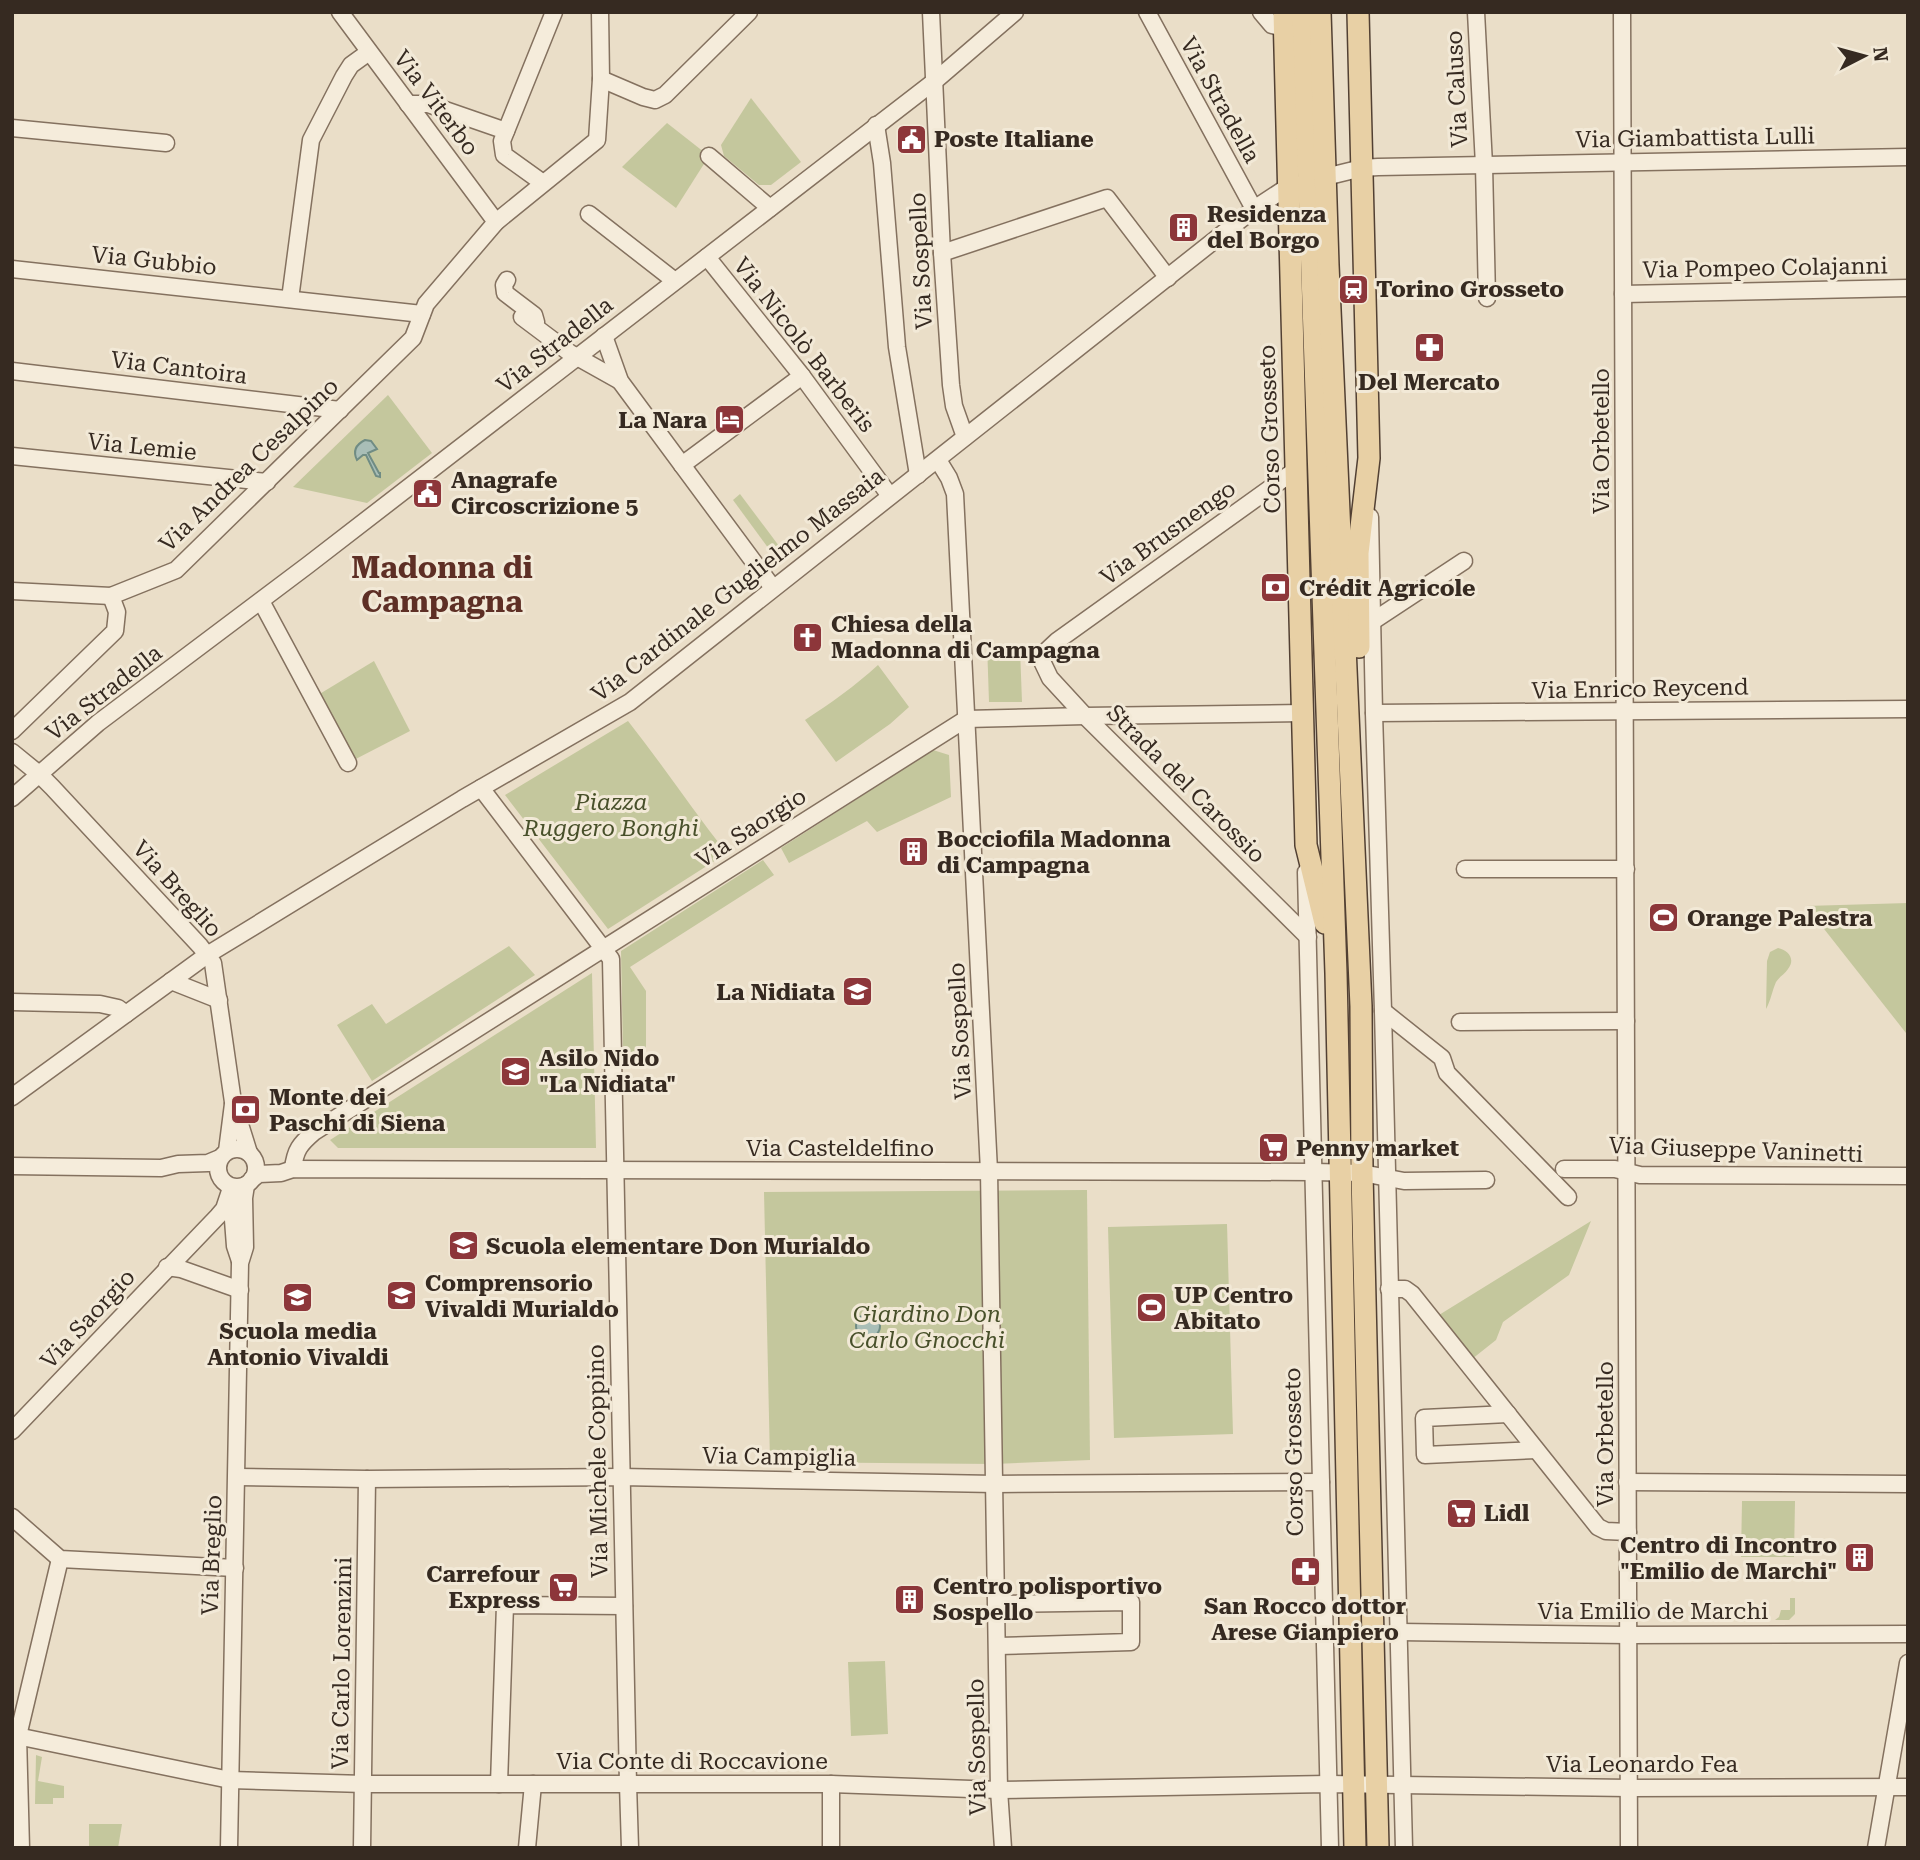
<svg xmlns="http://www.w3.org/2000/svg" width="1920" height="1860" font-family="'Roboto Serif',serif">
  <rect width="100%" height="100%" fill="#eadec8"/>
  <g fill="#c4c79d">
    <polygon points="751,98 801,162 771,185 759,185 724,156 721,145"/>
    <polygon points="667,123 709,156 676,208 622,167"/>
    <polygon points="388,395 432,453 367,503 293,487"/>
    <polygon points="740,494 785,554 777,560 733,500"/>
    <polygon points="987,643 1020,649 1022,702 989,702"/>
    <polygon points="374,661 410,731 348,763 313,698"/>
    <path d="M878,665L909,707L890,724L836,762L805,720C831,703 855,686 878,665Z"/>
    <path d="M628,721C662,764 692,809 725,851L723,853L724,855L608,929L505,795Z"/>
    <polygon points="933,750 949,755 951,797 877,832 867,821 789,863 781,848"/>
    <polygon points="763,860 774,875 630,967 646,991 646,1052 623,1052 621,951"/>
    <polygon points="1908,903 1908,1033 1906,1033 1806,906"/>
    <polygon points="509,946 535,975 372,1081 337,1025 372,1004 386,1024"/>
    <path d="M1778,948C1788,950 1796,959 1788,969C1785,974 1780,976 1776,982C1772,991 1771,1000 1766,1009L1767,961L1770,952Z"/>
    <polygon points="592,973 596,1148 338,1148 330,1140"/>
    <polygon points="1087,1190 1090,1460 994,1464 770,1462 764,1192"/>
    <polygon points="1591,1221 1569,1275 1503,1322 1496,1340 1467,1363 1439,1315"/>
    <polygon points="1227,1224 1233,1434 1114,1438 1108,1227"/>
    <polygon points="1742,1501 1795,1501 1794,1557 1741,1557"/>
    <polygon points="1790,1598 1795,1598 1795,1614 1789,1620 1775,1620 1779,1617 1781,1610 1790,1610"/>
    <polygon points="885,1661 888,1734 851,1736 848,1662"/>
    <polygon points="36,1755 42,1757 38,1781 64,1786 64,1798 53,1798 53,1804 35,1804"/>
    <polygon points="89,1824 122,1824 118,1848 106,1848 106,1846 89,1848"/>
  </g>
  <g fill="#a9beb7" stroke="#708c84" stroke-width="2">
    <path d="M365,440L371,441L377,449L368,453L379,473H380V477L376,476L366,455H363L357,460C352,450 357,444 365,440Z"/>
    <circle cx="868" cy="1326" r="12"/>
  </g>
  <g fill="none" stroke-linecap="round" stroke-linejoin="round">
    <defs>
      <g id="minor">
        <polyline points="340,12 496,222"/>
        <polyline points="931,12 942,253 951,385 954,406 965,437"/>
        <polyline points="1147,12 1254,209"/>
        <polyline points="1261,12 1272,25 1284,28"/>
        <polyline points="1476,12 1484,165 1487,298"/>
        <polyline points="1622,12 1629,1848"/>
        <polyline points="601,79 643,97 655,100 665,95 749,12"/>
        <polyline points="408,104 428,104 506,131"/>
        <polyline points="876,125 882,163 897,347 918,475"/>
        <polyline points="12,128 166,143"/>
        <polyline points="709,156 770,208"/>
        <polyline points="1317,179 1362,168 1378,167 1908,157"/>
        <polyline points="543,183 504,155 502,141 554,12"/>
        <path d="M1254,209C1267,209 1278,214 1290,221"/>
        <polyline points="589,214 675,281"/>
        <polyline points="942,253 1107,198 1168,278"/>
        <polyline points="707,257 802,376 890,496"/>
        <polyline points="12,269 422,314"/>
        <polyline points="507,280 504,285 505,293 534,315 536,322"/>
        <polyline points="1623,294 1908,288"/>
        <polyline points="290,299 311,140 344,76 351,65 369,52"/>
        <polyline points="522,317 570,353 620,381"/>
        <polyline points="604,336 620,381 773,588"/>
        <polyline points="12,371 340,410"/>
        <polyline points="12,456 267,482"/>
        <polyline points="938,460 949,478 955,494 989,1171 999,1790 1003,1848"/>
        <polyline points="682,465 802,376"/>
        <polyline points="1297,469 1057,641 1040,657 1050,678 1085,716 1308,937"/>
        <polyline points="1370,517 1374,713 1383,1011 1404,1848"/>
        <polyline points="12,591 111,596 176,570 413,338 426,304 496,222 597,140 601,79 600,12"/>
        <polyline points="261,601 348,763"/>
        <polyline points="1373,621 1464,561"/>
        <polyline points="1374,713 1908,709"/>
        <polyline points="12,731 115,631 117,612 111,596"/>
        <polyline points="12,752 39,774 52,787 200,946 213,963 233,1102 249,1153"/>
        <polyline points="481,788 611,959 628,1784 630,1848"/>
        <polyline points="12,798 98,723 308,565 936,80 1015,12"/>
        <polyline points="1465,869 1626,869"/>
        <polyline points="1306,872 1330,1848"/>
        <polyline points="171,981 219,1000"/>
        <polyline points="12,1002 100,1004 118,1008 126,1014"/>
        <polyline points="1383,1011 1442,1058 1447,1073 1568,1197"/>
        <polyline points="1460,1022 1626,1021"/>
        <polyline points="12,1097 207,955 462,799 630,702 1254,209 1289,186 1295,184"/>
        <circle cx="237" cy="1168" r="19"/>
        <polyline points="227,1151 233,1104"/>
        <polyline points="12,1166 161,1168 178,1164 208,1163 220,1158"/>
        <path d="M293,1169C295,1150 300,1144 314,1132L966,719L1085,716L1303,713"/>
        <polyline points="1564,1169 1615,1169 1640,1175 1908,1176"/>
        <polyline points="252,1179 259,1174 281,1173 293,1169 1313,1172 1362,1173 1404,1181 1486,1180"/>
        <polyline points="231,1194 235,1246 240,1261"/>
        <polyline points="167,1267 181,1269 240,1290"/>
        <polyline points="1389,1289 1405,1289 1412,1294 1598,1527 1606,1531 1628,1532"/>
        <polyline points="1508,1414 1424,1418 1425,1455 1536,1450"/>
        <polyline points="12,1431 218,1216 224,1209 230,1191"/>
        <polyline points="237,1477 367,1479 621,1477 995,1484 1321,1482"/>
        <polyline points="1627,1482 1908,1484"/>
        <polyline points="12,1517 60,1559 235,1568"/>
        <polyline points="997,1604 1131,1602 1131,1642 998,1646"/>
        <polyline points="1399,1632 1628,1635 1908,1634"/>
        <polyline points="12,1735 230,1780 364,1784 831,1784 999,1790 1328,1784 1629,1788 1908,1787"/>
        <polyline points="499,1784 505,1605 624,1606"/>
        <polyline points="21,1848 18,1736 60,1559"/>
        <polyline points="229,1848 240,1263 245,1247 244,1198 246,1185"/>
        <polyline points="362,1848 367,1479"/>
        <polyline points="527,1848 533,1784"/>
        <polyline points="831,1848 831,1784"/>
        <polyline points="1876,1848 1908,1663"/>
      </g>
      <g id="major">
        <polyline points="1284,12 1306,845 1325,923"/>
        <polyline points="1303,12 1336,973 1355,1848"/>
        <polyline points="1320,12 1328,265 1361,1006 1362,1173 1378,1848"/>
        <polyline points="1358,12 1369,458 1358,553 1359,647"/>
      </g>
    </defs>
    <use href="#minor" stroke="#84715f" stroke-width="19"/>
    <use href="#major" stroke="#524033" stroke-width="24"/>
    <use href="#minor" stroke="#f5ecdb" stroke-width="16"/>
    <use href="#major" stroke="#e8d0a5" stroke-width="21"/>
  </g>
  <defs>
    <symbol id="civic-square" viewBox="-11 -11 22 22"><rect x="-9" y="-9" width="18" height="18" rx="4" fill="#8d363a" stroke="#f2e9d7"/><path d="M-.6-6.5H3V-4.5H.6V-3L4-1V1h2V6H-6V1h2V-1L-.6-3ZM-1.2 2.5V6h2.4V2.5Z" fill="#fff"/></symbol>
    <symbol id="building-square" viewBox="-11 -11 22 22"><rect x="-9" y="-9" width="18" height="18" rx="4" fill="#8d363a" stroke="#f2e9d7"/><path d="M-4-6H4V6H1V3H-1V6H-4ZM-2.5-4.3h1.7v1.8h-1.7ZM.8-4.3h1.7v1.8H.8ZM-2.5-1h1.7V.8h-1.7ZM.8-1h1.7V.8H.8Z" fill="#fff"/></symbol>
    <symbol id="station-square" viewBox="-11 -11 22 22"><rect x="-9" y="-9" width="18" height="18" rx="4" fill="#8d363a" stroke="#f2e9d7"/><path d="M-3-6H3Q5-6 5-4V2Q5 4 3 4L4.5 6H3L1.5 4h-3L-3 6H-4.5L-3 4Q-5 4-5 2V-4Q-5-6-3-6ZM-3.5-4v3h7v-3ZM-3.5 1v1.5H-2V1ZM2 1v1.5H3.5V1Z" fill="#fff"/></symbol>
    <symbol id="pharmacy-square" viewBox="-11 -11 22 22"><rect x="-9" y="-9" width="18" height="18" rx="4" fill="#8d363a" stroke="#f2e9d7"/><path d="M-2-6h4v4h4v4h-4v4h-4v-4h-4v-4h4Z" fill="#fff"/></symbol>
    <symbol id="hotel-square" viewBox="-11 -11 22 22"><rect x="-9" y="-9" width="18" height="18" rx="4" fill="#8d363a" stroke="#f2e9d7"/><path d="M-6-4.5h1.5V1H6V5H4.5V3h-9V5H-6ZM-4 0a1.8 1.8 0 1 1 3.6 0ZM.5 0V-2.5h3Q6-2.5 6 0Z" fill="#fff"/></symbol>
    <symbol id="bank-square" viewBox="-11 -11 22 22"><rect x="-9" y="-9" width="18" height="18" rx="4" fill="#8d363a" stroke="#f2e9d7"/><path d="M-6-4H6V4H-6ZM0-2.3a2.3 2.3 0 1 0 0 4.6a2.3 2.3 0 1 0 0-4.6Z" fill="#fff"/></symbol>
    <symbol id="church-square" viewBox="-11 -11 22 22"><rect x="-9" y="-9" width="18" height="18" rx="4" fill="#8d363a" stroke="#f2e9d7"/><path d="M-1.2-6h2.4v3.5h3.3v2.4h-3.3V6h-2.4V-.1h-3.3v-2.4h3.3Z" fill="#fff"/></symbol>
    <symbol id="stadium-square" viewBox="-11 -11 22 22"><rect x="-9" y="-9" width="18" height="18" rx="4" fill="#8d363a" stroke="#f2e9d7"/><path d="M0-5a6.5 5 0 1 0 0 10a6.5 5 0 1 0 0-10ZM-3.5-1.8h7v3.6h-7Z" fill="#fff"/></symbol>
    <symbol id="school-square" viewBox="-11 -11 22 22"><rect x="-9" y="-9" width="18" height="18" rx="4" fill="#8d363a" stroke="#f2e9d7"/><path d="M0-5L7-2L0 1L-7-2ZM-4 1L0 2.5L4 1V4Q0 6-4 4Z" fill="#fff"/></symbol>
    <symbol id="supermarket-square" viewBox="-11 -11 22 22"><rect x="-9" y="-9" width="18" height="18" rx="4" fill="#8d363a" stroke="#f2e9d7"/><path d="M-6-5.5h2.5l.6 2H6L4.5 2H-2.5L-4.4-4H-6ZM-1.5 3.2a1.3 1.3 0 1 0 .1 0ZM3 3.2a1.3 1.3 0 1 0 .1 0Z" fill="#fff"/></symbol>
  </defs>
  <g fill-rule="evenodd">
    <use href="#civic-square" x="894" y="122" width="35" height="35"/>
    <use href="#building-square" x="1166" y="210" width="35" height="35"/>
    <use href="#station-square" x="1336" y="272" width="35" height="35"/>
    <use href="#pharmacy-square" x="1412" y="330" width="35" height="35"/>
    <use href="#hotel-square" x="712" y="402" width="35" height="35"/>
    <use href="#civic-square" x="410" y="476" width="35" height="35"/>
    <use href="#bank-square" x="1258" y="570" width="35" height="35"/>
    <use href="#church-square" x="790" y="620" width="35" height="35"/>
    <use href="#building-square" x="896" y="834" width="35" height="35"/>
    <use href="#stadium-square" x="1646" y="900" width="35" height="35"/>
    <use href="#school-square" x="840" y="974" width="35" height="35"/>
    <use href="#school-square" x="498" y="1054" width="35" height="35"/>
    <use href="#bank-square" x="228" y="1092" width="35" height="35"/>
    <use href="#supermarket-square" x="1256" y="1130" width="35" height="35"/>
    <use href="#school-square" x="446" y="1228" width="35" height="35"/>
    <use href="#school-square" x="384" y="1278" width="35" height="35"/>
    <use href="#school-square" x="280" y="1280" width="35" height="35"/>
    <use href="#stadium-square" x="1134" y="1290" width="35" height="35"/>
    <use href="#supermarket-square" x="1444" y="1496" width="35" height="35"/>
    <use href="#building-square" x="1842" y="1540" width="35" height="35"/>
    <use href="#pharmacy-square" x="1288" y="1554" width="35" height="35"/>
    <use href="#supermarket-square" x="546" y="1570" width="35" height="35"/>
    <use href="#building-square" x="892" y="1582" width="35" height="35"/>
  </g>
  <g text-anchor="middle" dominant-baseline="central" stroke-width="6" stroke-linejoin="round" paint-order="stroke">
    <g font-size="23" fill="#362a21" stroke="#f2e9d7">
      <text transform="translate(1457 89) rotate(-93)">Via Caluso</text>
      <text transform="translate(1220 100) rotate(61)">Via Stradella</text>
      <text transform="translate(436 103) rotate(53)">Via Viterbo</text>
      <text transform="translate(1695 138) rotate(-1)">Via Giambattista Lulli</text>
      <text transform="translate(154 261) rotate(6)">Via Gubbio</text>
      <text transform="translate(921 261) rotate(-93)">Via Sospello</text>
      <text transform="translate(1765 268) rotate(-1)">Via Pompeo Colajanni</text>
      <text transform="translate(555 345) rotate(-38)">Via Stradella</text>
      <text transform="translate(804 345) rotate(52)">Via Nicolò Barberis</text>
      <text transform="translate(179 368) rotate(7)">Via Cantoira</text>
      <text transform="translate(1270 429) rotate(-92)">Corso Grosseto</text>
      <text transform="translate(1601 441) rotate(-90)">Via Orbetello</text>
      <text transform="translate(142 447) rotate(6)">Via Lemie</text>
      <text transform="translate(249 465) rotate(-44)">Via Andrea Cesalpino</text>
      <text transform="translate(1168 533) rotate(-36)">Via Brusnengo</text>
      <text transform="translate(738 585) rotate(-38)">Via Cardinale Guglielmo Massaia</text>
      <text transform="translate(1640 689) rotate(-1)">Via Enrico Reycend</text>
      <text transform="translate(104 693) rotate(-38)">Via Stradella</text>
      <text transform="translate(1186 784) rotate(45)">Strada del Carossio</text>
      <text transform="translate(751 828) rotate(-33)">Via Saorgio</text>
      <text transform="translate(177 889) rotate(48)">Via Breglio</text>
      <text transform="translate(960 1031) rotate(-93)">Via Sospello</text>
      <text x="840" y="1148">Via Casteldelfino</text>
      <text transform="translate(1736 1150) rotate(2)">Via Giuseppe Vaninetti</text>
      <text transform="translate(88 1319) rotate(-47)">Via Saorgio</text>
      <text transform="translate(1605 1434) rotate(-90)">Via Orbetello</text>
      <text transform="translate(1294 1452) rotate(-91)">Corso Grosseto</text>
      <text transform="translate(779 1457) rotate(1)">Via Campiglia</text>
      <text transform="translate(598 1461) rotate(-91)">Via Michele Coppino</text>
      <text transform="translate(212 1555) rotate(-88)">Via Breglio</text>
      <text x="1653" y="1611">Via Emilio de Marchi</text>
      <text transform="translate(342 1663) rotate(-89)">Via Carlo Lorenzini</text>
      <text transform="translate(977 1747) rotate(-91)">Via Sospello</text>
      <text x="692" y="1761">Via Conte di Roccavione</text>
      <text x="1642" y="1764">Via Leonardo Fea</text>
    </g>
    <g font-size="23" font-weight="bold" fill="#362a21" stroke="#f2e9d7" text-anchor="start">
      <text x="934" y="139">Poste Italiane</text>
      <text x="1207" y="214">Residenza<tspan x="1207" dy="26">del Borgo</tspan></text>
      <text x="1376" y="289">Torino Grosseto</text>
      <text x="1429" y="382" text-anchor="middle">Del Mercato</text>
      <text x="707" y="420" text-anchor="end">La Nara</text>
      <text x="451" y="480">Anagrafe<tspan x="451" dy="26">Circoscrizione 5</tspan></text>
      <text x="1299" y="588">Crédit Agricole</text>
      <text x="831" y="624">Chiesa della<tspan x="831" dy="26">Madonna di Campagna</tspan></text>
      <text x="937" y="839">Bocciofila Madonna<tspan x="937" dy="26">di Campagna</tspan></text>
      <text x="1687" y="918">Orange Palestra</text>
      <text x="835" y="992" text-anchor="end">La Nidiata</text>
      <text x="539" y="1058">Asilo Nido<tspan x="539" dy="26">"La Nidiata"</tspan></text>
      <text x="269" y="1097">Monte dei<tspan x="269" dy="26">Paschi di Siena</tspan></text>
      <text x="1296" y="1148">Penny market</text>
      <text x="486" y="1246">Scuola elementare Don Murialdo</text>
      <text x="425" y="1283">Comprensorio<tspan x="425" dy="26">Vivaldi Murialdo</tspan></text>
      <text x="1174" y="1295">UP Centro<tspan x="1174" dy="26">Abitato</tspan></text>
      <text x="298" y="1331" text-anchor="middle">Scuola media<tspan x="298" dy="26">Antonio Vivaldi</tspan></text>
      <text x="1484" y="1513">Lidl</text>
      <text x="1837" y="1545" text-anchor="end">Centro di Incontro<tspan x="1837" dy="26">"Emilio de Marchi"</tspan></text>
      <text x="540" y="1574" text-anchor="end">Carrefour<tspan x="540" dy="26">Express</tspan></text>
      <text x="933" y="1586">Centro polisportivo<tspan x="933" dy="26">Sospello</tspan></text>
      <text x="1305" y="1606" text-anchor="middle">San Rocco dottor<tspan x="1305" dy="26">Arese Gianpiero</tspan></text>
    </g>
    <g font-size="23" font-style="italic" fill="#48502a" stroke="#f2e9d7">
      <text x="611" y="802">Piazza<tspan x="611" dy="26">Ruggero Bonghi</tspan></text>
      <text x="927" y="1314">Giardino Don<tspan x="927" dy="26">Carlo Gnocchi</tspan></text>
    </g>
    <g font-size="30" font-weight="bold" fill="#5e2f25" stroke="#f2e9d7">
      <text x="442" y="567">Madonna di<tspan x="442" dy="34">Campagna</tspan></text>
    </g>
  </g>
  <rect width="1920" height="1860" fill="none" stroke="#362a21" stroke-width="28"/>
  <g transform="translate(1864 56) rotate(84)" stroke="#f2e9d7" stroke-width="5" paint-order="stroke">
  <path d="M0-5L12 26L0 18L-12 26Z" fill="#362a21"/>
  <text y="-10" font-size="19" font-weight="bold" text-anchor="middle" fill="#362a21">N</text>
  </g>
</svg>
